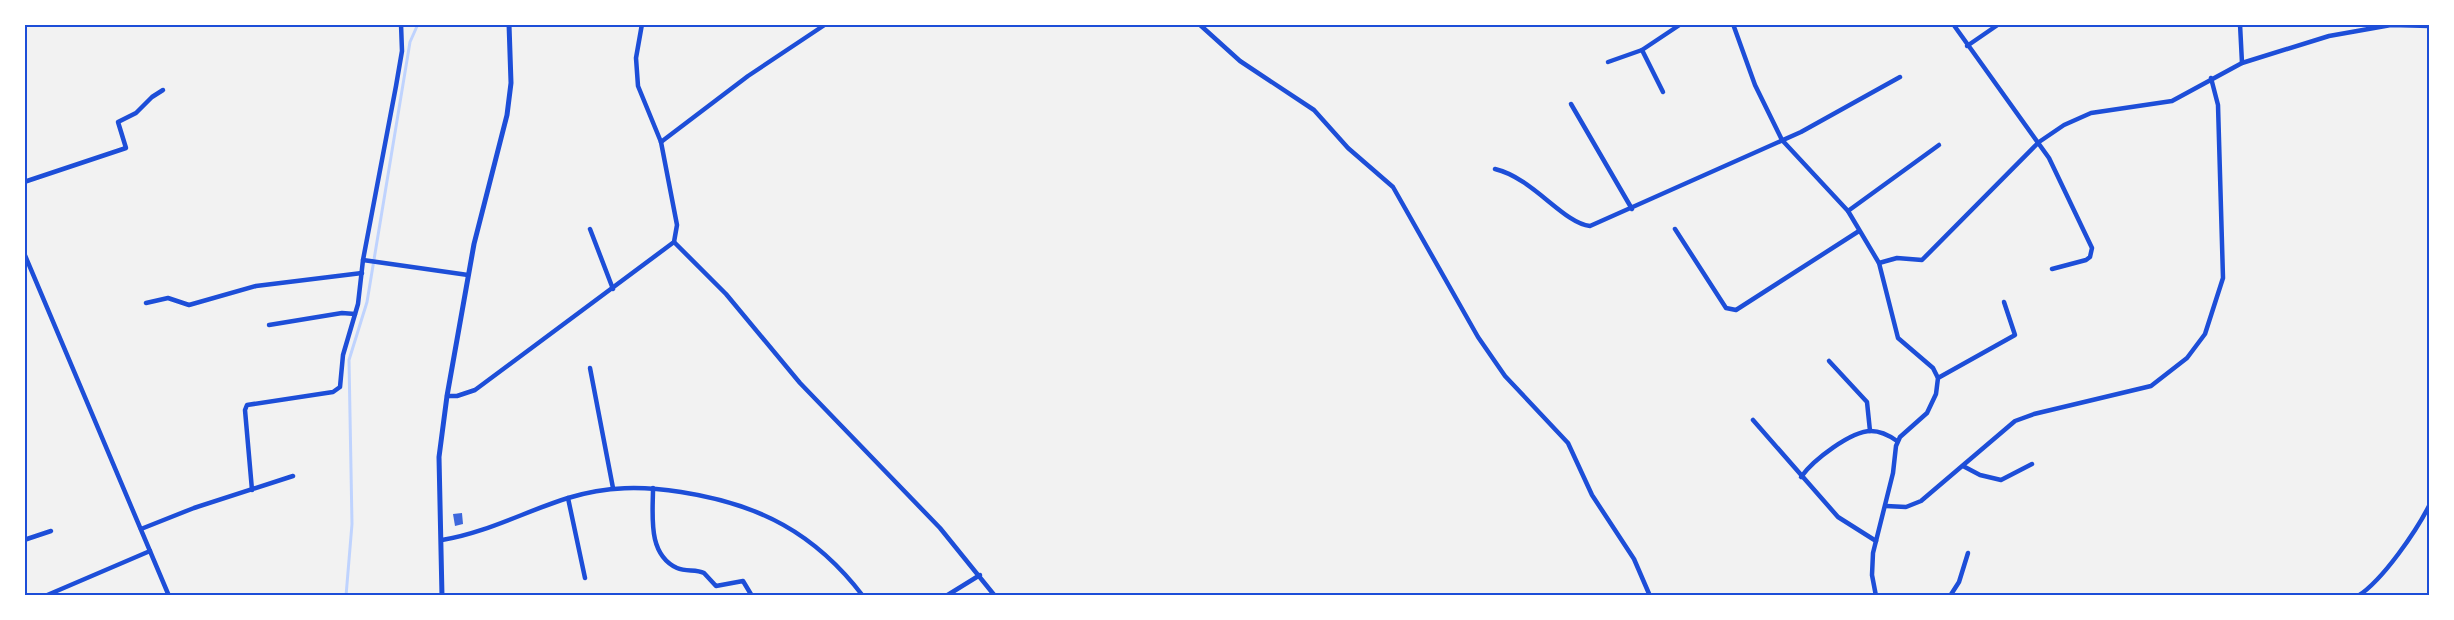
<svg xmlns="http://www.w3.org/2000/svg" width="2454" height="620" font-family="'Alegreya Sans',sans-serif">
  <rect width="100%" height="100%" fill="#f2f2f2"/>
  <g fill="none" stroke-linecap="round" stroke-linejoin="round">
    <polyline stroke="#bfd3fe" stroke-width="3" points="346,596 352,524 349,360 367,302 410,42 418,24"/>
  </g>
  <polygon fill="#3d67dc" points="462,513 463,524 455,526 453,514"/>
  <g fill="none" stroke-linecap="round" stroke-linejoin="round">
    <g stroke="#1d4ed8" stroke-width="4.5">
      <polyline points="1199,24 1240,61 1314,110 1348,148 1393,187 1478,337 1505,376 1568,443 1592,495 1634,559 1650,596"/>
      <polyline points="1733,24 1755,85 1782,140 1848,211 1879,263 1898,338 1933,368 1938,378 1936,394 1927,413 1900,437 1896,446 1893,473 1873,553 1872,575 1876,596"/>
      <polyline points="1953,24 2049,158 2092,248 2090,257 2086,260 2052,269"/>
      <polyline points="2240,24 2242,63"/>
      <polyline points="1967,46 1999,24"/>
      <polyline points="1642,50 1663,92"/>
      <polyline points="1608,62 1642,50 1681,24"/>
      <polyline points="1571,104 1632,209"/>
      <polyline points="661,142 748,76 826,24"/>
      <path d="M1495,169C1533,178 1563,223 1590,226L1801,132L1900,77"/>
      <polyline points="24,182 126,148 118,122 136,113 152,97 163,90"/>
      <polyline points="1848,211 1939,145"/>
      <polyline points="590,229 613,289"/>
      <polyline points="1675,229 1726,308 1736,310 1859,231"/>
      <polyline points="674,242 726,294 800,383 940,528 995,596"/>
      <polyline points="24,253 169,596"/>
      <polyline points="363,260 468,275"/>
      <polyline points="1879,263 1897,258 1922,260 2039,142 2064,125 2091,113 2172,101 2242,63 2329,36 2391,25 2430,26"/>
      <polyline points="146,303 168,298 189,305 256,286 362,273"/>
      <polyline points="269,325 342,313 355,314"/>
      <polyline points="1829,361 1867,402 1870,431"/>
      <polyline points="590,368 613,488"/>
      <polyline points="1938,378 2015,335 2004,302"/>
      <polyline points="447,396 457,396 475,390 674,242 677,225 661,142 638,86 636,58 642,24"/>
      <polyline points="1753,420 1838,517 1876,541"/>
      <polyline points="1963,466 1980,475 2001,480 2032,464"/>
      <path d="M1801,477C1813,460 1851,431 1871,431C1880,431 1890,436 1897,441"/>
      <path d="M653,488C653,515 647,554 677,568C686,572 696,569 704,573L716,586L743,581L752,596"/>
      <polyline points="252,490 245,410 247,405 333,392 340,387 343,355 358,304 363,260 396,86 402,51 401,24"/>
      <polyline points="568,498 585,578"/>
      <polyline points="1886,506 1906,507 1921,501 2015,421 2034,414 2151,386 2187,358 2205,334 2223,278 2218,105 2211,78"/>
      <polyline points="141,529 194,508 293,476"/>
      <polyline points="24,540 51,531"/>
      <path d="M442,540C486,533 526,511 568,498C607,486 642,486 681,492C759,504 815,533 863,596"/>
      <polyline points="45,596 150,551"/>
      <polyline points="946,596 980,575"/>
      <polyline points="1950,596 1959,582 1968,553"/>
      <path d="M2358,596C2383,580 2417,530 2430,504"/>
    </g>
    <polyline stroke="#1d4ed8" stroke-width="5" points="442,596 439,457 447,396 474,244 507,115 511,83 509,24"/>
  </g>
  <rect width="2454" height="620" fill="none" stroke="#ffffff" stroke-width="51"/>
  <rect x="26" y="26" width="2402" height="568" fill="none" stroke="#1d4ed8" stroke-width="2"/>
</svg>
